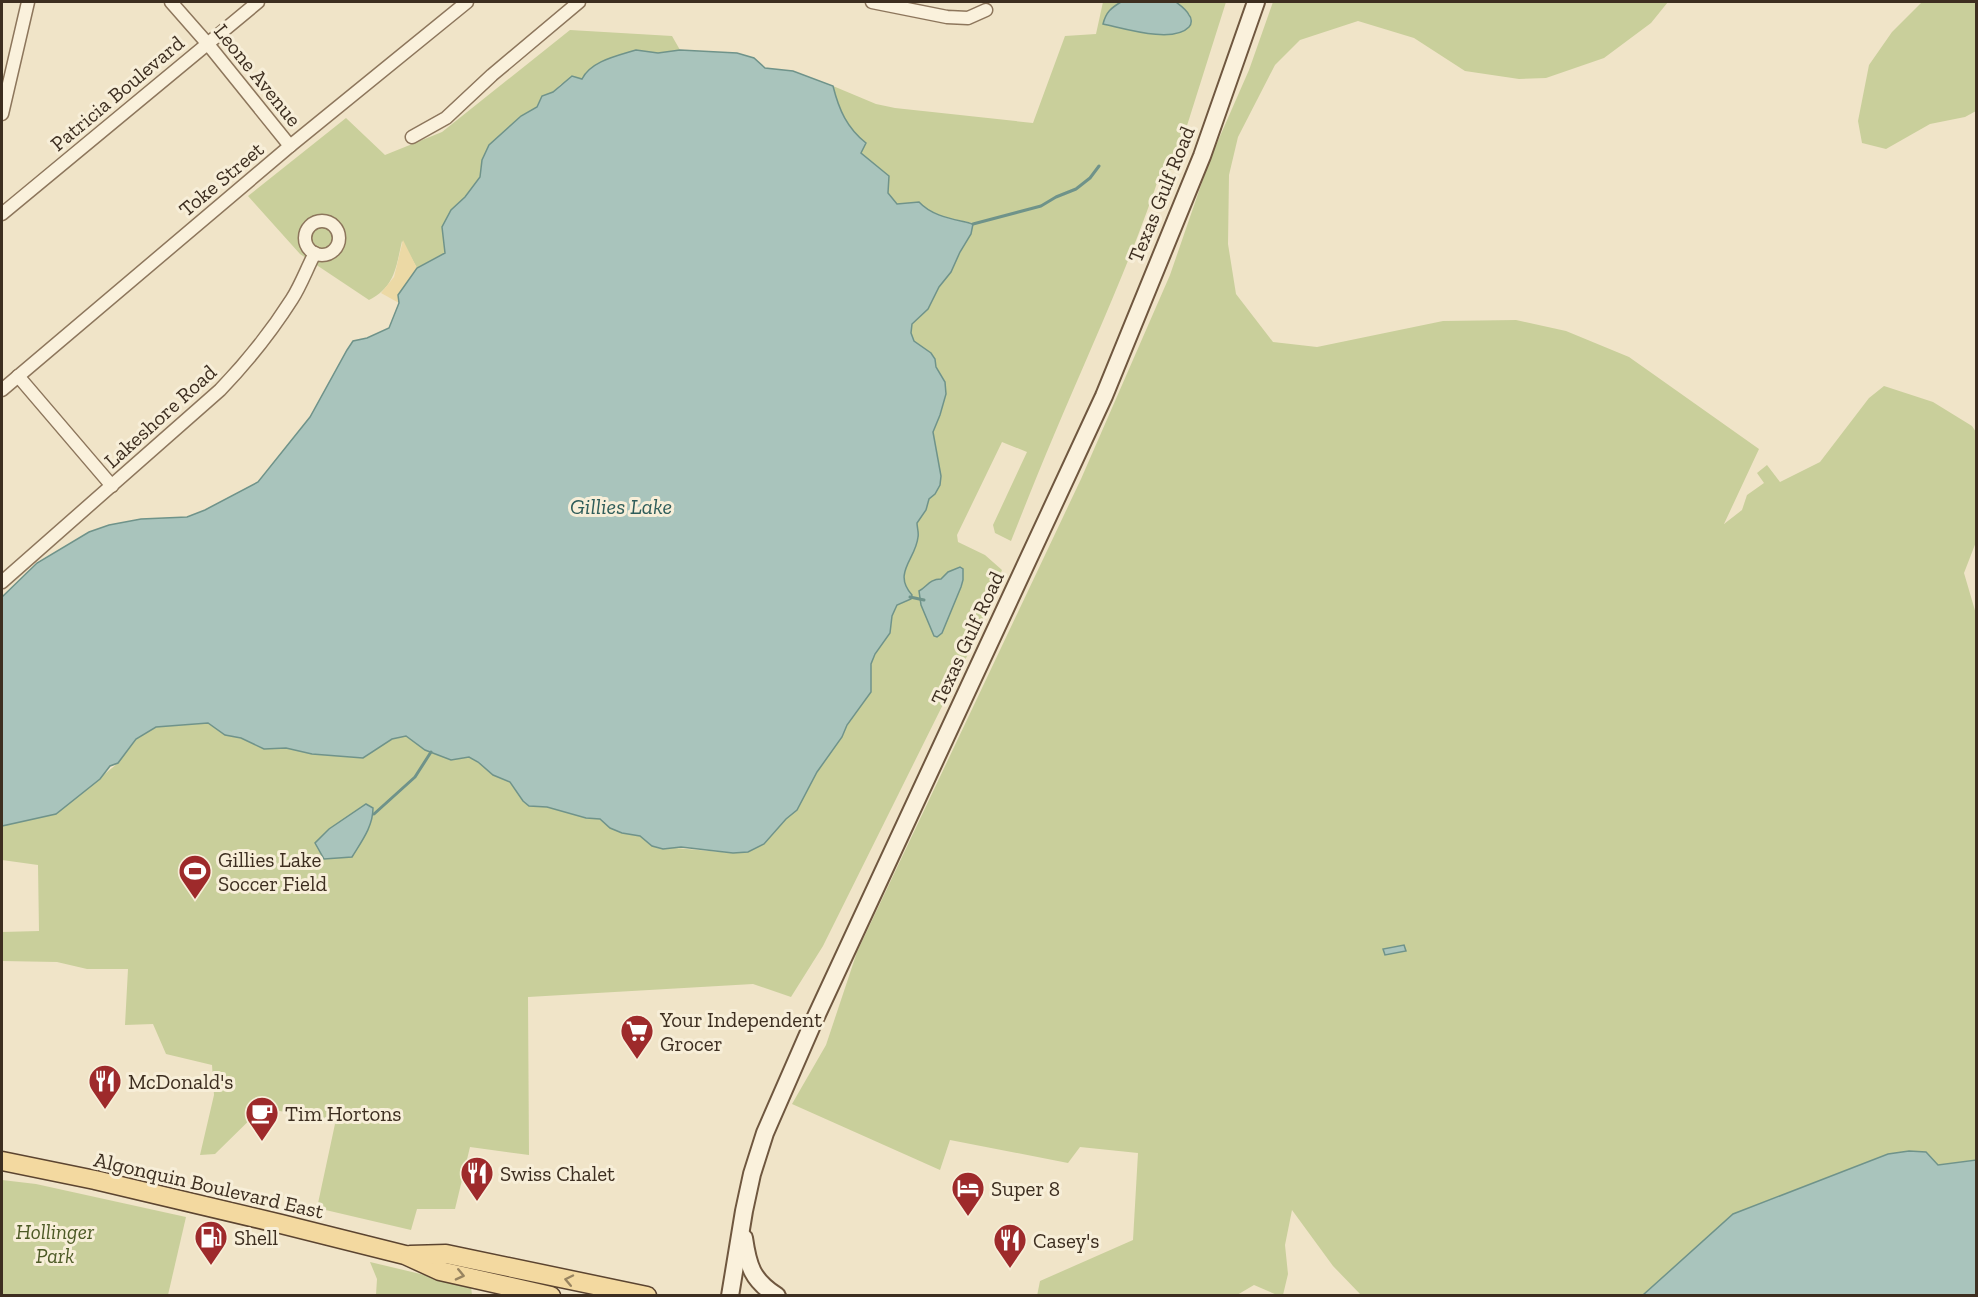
<svg xmlns="http://www.w3.org/2000/svg" width="1978" height="1297" font-family="'Zilla Slab',serif">
  <rect width="100%" height="100%" fill="#f0e4c8"/>
  <g fill="#c9cf9b">
    <path d="M1103,2H1226L1173,170L1162,168C1132,260 1091,347 1054,435C1039,470 1025,506 1011,541L995,533L993,525L1027,452L1002,442L957,535L958,542L985,555L1002,570L974,642L823,946L791,997L753,984L528,997L529,1155L470,1147L455,1209H417L411,1230L317,1208L335,1124L263,1107L215,1154L200,1155L214,1095L212,1065L166,1054L153,1024L125,1025L128,969H87L57,962L2,961V932L39,931L38,865L2,860V826L56,814L118,763L136,739L156,727L209,723L225,735L241,738L264,749L286,748L312,754L363,758L392,739L406,736L425,750L451,760L469,757L478,762L493,775L510,782L523,801L529,806L547,807L586,818L600,819L610,828L622,833L640,836L652,846L733,853L764,844L786,819L797,810L817,772L842,737L847,725L871,692V664L875,654L890,633L892,616L897,605L912,595C892,573 916,559 918,537C919,533 917,527 917,523L926,510L929,499L935,494L941,476L933,432L940,415L946,394L945,382L936,366L935,359L931,353L914,342L911,333L912,324L928,309L939,287L951,272L960,252L971,234L973,223C953,219 933,217 919,202L897,204L888,193L889,176L861,153L866,143C847,128 839,110 833,86L876,104L895,108L1033,123L1065,36L1096,34Z"/>
    <polygon points="1273,2 1668,2 1651,23 1604,58 1546,78 1519,79 1465,71 1414,38 1358,21 1300,40 1275,65 1238,137 1229,175 1228,244 1236,294 1273,342 1317,347 1443,321 1516,320 1566,331 1629,357 1759,449 1724,524 1742,510 1747,495 1764,483 1757,473 1767,465 1780,482 1820,462 1869,398 1884,386 1933,402 1972,426 1976,432 1976,542 1964,573 1976,614 1976,1160 1938,1165 1888,1154 1733,1214 1643,1295 1361,1295 1333,1266 1292,1210 1285,1245 1288,1274 1283,1295 1277,1295 1254,1285 1237,1295 1037,1296 1040,1281 1133,1240 1138,1153 1080,1147 1068,1163 950,1140 940,1170 792,1104 826,1045 857,952 1081,479 1170,275 1210,159 1249,70"/>
    <polygon points="1922,2 1976,2 1976,111 1965,117 1930,124 1886,149 1862,143 1858,121 1869,65 1892,32"/>
    <path d="M570,30L672,36L680,50L658,53L636,50L582,79L561,84L553,92L542,96L537,107L521,116L482,160L480,177L465,197L451,210L445,253L417,268L402,241C396,267 395,287 369,300L300,254L248,196L346,118L385,155L442,132Z"/>
    <polygon points="2,1180 36,1184 186,1217 168,1295 2,1295"/>
    <polygon points="370,1262 471,1286 472,1295 376,1295 377,1279"/>
  </g>
  <polygon fill="#ecd9a5" points="403,240 417,268 399,303 381,293 394,277"/>
  <g fill="#a9c4bc" stroke="#6f938a" stroke-width="1.5">
    <path d="M1121,2H1176C1180,5 1187,10 1189,15C1192,18 1192,24 1189,27C1173,44 1123,28 1103,24C1106,12 1111,8 1121,2Z"/>
    <path d="M636,50L658,53L680,50L737,53L754,58L765,68L793,71L833,86C839,110 847,128 866,143L861,153L889,176L888,193L897,204L919,202C933,217 954,219 973,224L971,234L960,252L951,272L939,287L928,309L912,324L911,333L914,341L931,353L935,359L936,367L945,382L946,394L940,415L933,432L941,476L940,485L935,494L929,499L926,510L917,523C917,527 919,533 918,537C916,559 892,573 912,595L911,599L897,605L892,616L890,633L875,654L871,664V692L847,725L842,737L817,772L797,810L786,819L764,844L748,852L733,853L681,847L663,849L652,846L640,836L622,833L610,828L600,819L586,818L547,807L529,806L523,801L510,782L493,775L478,762L469,757L451,760L425,750L406,736L392,739L363,758L312,754L286,748L264,749L241,738L225,735L208,723L156,727L136,739L118,763L110,766L100,779L56,814L2,826V597L37,563L89,532L109,525L141,519L187,517L205,510L258,482L310,417L347,350L353,341L367,338L389,328L399,303L398,295L417,268L445,253L442,227L451,210L465,197L480,177L482,160L489,145L521,116L537,107L542,96L553,92L572,76L582,79C591,61 617,56 636,50Z"/>
    <path d="M960,567L963,569V580L961,587L942,633L937,637L934,636L921,605L919,591C927,587 929,579 941,579L948,572Z"/>
    <path d="M366,804L373,808C373,827 361,842 352,857L324,859L315,843L329,829Z"/>
    <polygon points="1404,945 1406,951 1385,955 1383,949"/>
    <polygon points="1909,1151 1926,1152 1938,1165 1976,1160 1976,1295 1643,1295 1733,1214 1888,1154"/>
  </g>
  <g fill="none" stroke-linecap="round" stroke-linejoin="round">
    <g stroke="#6f938a" stroke-width="3">
      <polyline points="973,224 1041,206 1056,197 1076,189 1090,178 1099,166"/>
      <polyline points="910,597 924,600"/>
      <polyline points="374,814 415,777 431,752"/>
    </g>
    <defs>
      <g id="street">
        <polyline points="171,2 207,43 290,146"/>
        <polyline points="872,2 947,17 968,18 986,10"/>
        <polyline points="2,114 28,2"/>
        <polyline points="412,137 446,118 492,75 579,2"/>
        <polyline points="2,214 258,2"/>
        <circle cx="322" cy="238" r="17"/>
        <polyline points="18,376 112,486"/>
        <polyline points="2,390 290,146 467,2"/>
        <path d="M2,582L220,390C247,362 271,332 292,299C301,285 307,268 315,253"/>
      </g>
      <g id="secondary">
        <path d="M744,1238C748,1266 752,1280 777,1296"/>
        <polyline points="730,1296 744,1211 752,1174 765,1133 813,1023 1104,396 1202,156 1256,2"/>
      </g>
      <g id="primary">
        <polyline points="2,1161 95,1180 281,1224 405,1255 440,1271 551,1296"/>
        <polyline points="410,1255 446,1254 647,1296"/>
      </g>
    </defs>
    <use href="#street" stroke="#8d765c" stroke-width="15"/>
    <use href="#secondary" stroke="#6f573f" stroke-width="20"/>
    <use href="#primary" stroke="#5b4430" stroke-width="21"/>
    <use href="#street" stroke="#faf1dc" stroke-width="12"/>
    <use href="#secondary" stroke="#faf1dc" stroke-width="16"/>
    <use href="#primary" stroke="#f3d9a0" stroke-width="18"/>
  </g>
  <defs><path id="oneway-chevron" d="M-2-3.5L2.5 0L-2 3.5" fill="none" stroke-width="1.6" stroke-linecap="round" stroke-linejoin="round" transform="scale(1.5)"/></defs>
  <g stroke="#988460">
    <use href="#oneway-chevron" transform="translate(460 1275) rotate(13)"/>
    <use href="#oneway-chevron" transform="translate(569 1280) rotate(-168)"/>
  </g>
  <defs>
    <symbol id="stadium-pin" viewBox="-11 -11 22 30"><path d="M0 17L-7.5 6A9.5 9.5 0 1 1 7.5 6Z" fill="#9e2a2b" stroke="#f7eed8"/><path d="M0-5a6.5 5 0 1 0 0 10a6.5 5 0 1 0 0-10ZM-3.5-1.8h7v3.6h-7Z" fill="#fff"/></symbol>
    <symbol id="supermarket-pin" viewBox="-11 -11 22 30"><path d="M0 17L-7.5 6A9.5 9.5 0 1 1 7.5 6Z" fill="#9e2a2b" stroke="#f7eed8"/><path d="M-6-5.5h2.5l.6 2H6L4.5 2H-2.5L-4.4-4H-6ZM-1.5 3.2a1.3 1.3 0 1 0 .1 0ZM3 3.2a1.3 1.3 0 1 0 .1 0Z" fill="#fff"/></symbol>
    <symbol id="restaurant-pin" viewBox="-11 -11 22 30"><path d="M0 17L-7.5 6A9.5 9.5 0 1 1 7.5 6Z" fill="#9e2a2b" stroke="#f7eed8"/><path d="M-5-6h1v4h1v-4h1v4h1v-4h1v5L-1.5 .5V6h-2V.5L-5-1ZM5-6V6H3V1.5H1.5Q1.5-4 5-6Z" fill="#fff"/></symbol>
    <symbol id="cafe-pin" viewBox="-11 -11 22 30"><path d="M0 17L-7.5 6A9.5 9.5 0 1 1 7.5 6Z" fill="#9e2a2b" stroke="#f7eed8"/><path d="M-5.5-4.5H6V0H3Q3 3.5 0 3.5H-2.5Q-5.5 3.5-5.5 0ZM3-3.2v2h1.7v-2ZM-6 4.5H4V6H-6Z" fill="#fff"/></symbol>
    <symbol id="hotel-pin" viewBox="-11 -11 22 30"><path d="M0 17L-7.5 6A9.5 9.5 0 1 1 7.5 6Z" fill="#9e2a2b" stroke="#f7eed8"/><path d="M-6-4.5h1.5V1H6V5H4.5V3h-9V5H-6ZM-4 0a1.8 1.8 0 1 1 3.6 0ZM.5 0V-2.5h3Q6-2.5 6 0Z" fill="#fff"/></symbol>
    <symbol id="fuel-pin" viewBox="-11 -11 22 30"><path d="M0 17L-7.5 6A9.5 9.5 0 1 1 7.5 6Z" fill="#9e2a2b" stroke="#f7eed8"/><path d="M-5.5-6h7V0h2V4h1.3V-2.5L3-4.5l.8-.8L6-3V5H2.5V1h-1V6h-7ZM-4.2-4.7v3.2H.2V-4.7Z" fill="#fff"/></symbol>
  </defs>
  <g fill-rule="evenodd">
    <use href="#stadium-pin" x="176" y="852" width="38" height="52"/>
    <use href="#supermarket-pin" x="618" y="1012" width="38" height="52"/>
    <use href="#restaurant-pin" x="86" y="1062" width="38" height="52"/>
    <use href="#cafe-pin" x="243" y="1094" width="38" height="52"/>
    <use href="#restaurant-pin" x="458" y="1154" width="38" height="52"/>
    <use href="#hotel-pin" x="949" y="1169" width="38" height="52"/>
    <use href="#fuel-pin" x="192" y="1218" width="38" height="52"/>
    <use href="#restaurant-pin" x="991" y="1221" width="38" height="52"/>
  </g>
  <g text-anchor="middle" dominant-baseline="central" stroke-width="6" stroke-linejoin="round" paint-order="stroke">
    <g font-size="21" fill="#3d2e20" stroke="#f7eed8">
      <text transform="translate(258 75) rotate(51)">Leone Avenue</text>
      <text transform="translate(117 93) rotate(-40)">Patricia Boulevard</text>
      <text transform="translate(221 179) rotate(-40)">Toke Street</text>
      <text transform="translate(1161 194) rotate(-68)">Texas Gulf Road</text>
      <text transform="translate(160 416) rotate(-42)">Lakeshore Road</text>
      <text transform="translate(967 638) rotate(-65)">Texas Gulf Road</text>
      <text transform="translate(209 1185) rotate(13)">Algonquin Boulevard East</text>
    </g>
    <g font-size="21" fill="#3d2e20" stroke="#f7eed8" text-anchor="start">
      <text x="218" y="859">Gillies Lake<tspan x="218" dy="24">Soccer Field</tspan></text>
      <text x="660" y="1019">Your Independent<tspan x="660" dy="24">Grocer</tspan></text>
      <text x="128" y="1081">McDonald's</text>
      <text x="285" y="1113">Tim Hortons</text>
      <text x="500" y="1173">Swiss Chalet</text>
      <text x="991" y="1188">Super 8</text>
      <text x="234" y="1237">Shell</text>
      <text x="1033" y="1240">Casey's</text>
    </g>
    <g font-size="21" font-style="italic" fill="#4d5a26" stroke="#f7eed8">
      <text x="55" y="1231">Hollinger<tspan x="55" dy="24">Park</tspan></text>
    </g>
    <g font-size="22" font-style="italic" fill="#2f5d5a" stroke="#f7eed8">
      <text x="621" y="506">Gillies Lake</text>
    </g>
  </g>
  <rect width="1978" height="1297" fill="none" stroke="#3d2e20" stroke-width="6"/>
</svg>
